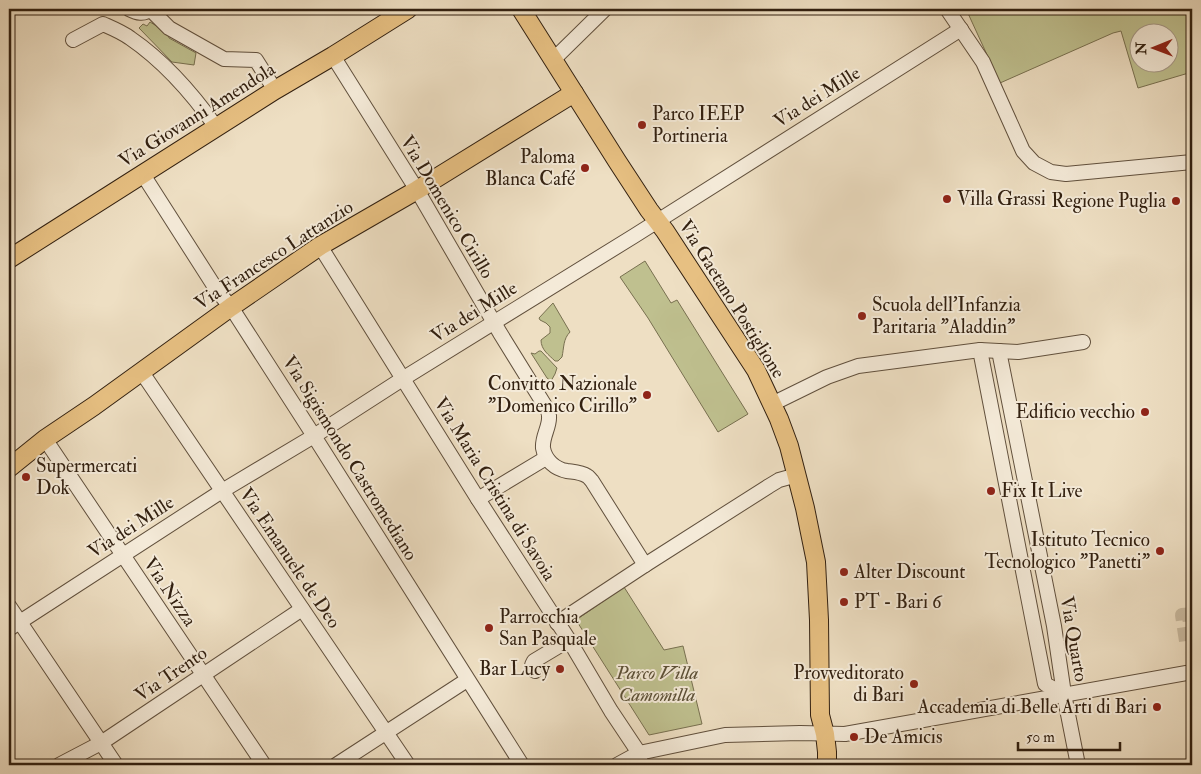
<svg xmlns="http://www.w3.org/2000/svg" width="1201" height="774" font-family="'IM FELL Double Pica',serif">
  <rect width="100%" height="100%" fill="#eedfc3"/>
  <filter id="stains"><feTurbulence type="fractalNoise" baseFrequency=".004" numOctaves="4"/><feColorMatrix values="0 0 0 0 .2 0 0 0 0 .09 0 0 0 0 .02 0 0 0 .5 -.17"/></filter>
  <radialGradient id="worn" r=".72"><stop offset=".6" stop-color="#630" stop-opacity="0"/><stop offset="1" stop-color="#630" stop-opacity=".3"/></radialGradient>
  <g fill="#bfc08f" stroke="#787050" fill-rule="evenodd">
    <path d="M966,9H1192V72L1138,88L1121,31L1113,33L1000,83ZM1138,32H1168V62H1138Z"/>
    <polygon points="150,22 168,33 169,38 196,53 194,65 172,62 139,28 143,24 147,26"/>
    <polygon points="645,261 671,303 677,300 748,414 718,432 648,318 620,277"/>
    <path d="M553,303L570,332C563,339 564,348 562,357L558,361H555C549,355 541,350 541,340L550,333V327L546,323L540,320L539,318Z"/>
    <polygon points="539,351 541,351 557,368 555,374 551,381 547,378 531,353 535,354"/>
    <polygon points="624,587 664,650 683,646 702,724 649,735 576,620"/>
  </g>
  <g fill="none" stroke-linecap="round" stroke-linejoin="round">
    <polyline stroke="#c8b99f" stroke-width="14" stroke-dasharray="14 7" stroke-linecap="butt" points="1186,641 1182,615 1192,614"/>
    <defs>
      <g id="minor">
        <path d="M129,9C137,13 144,15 151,9"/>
        <polyline points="947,9 983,62 1023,151 1034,163 1051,172 1066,174 1192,162"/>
        <polyline points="151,10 169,28 224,59 256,60 275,90"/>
        <path d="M73,40L103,24C112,28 122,32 130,38C165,62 192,93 216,127"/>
        <path d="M333,56L417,190L500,333L547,409C548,411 549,414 549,416C550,427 542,436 543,448C545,460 555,469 567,471C574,472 581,472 587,476C589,477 590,479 592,481L645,565"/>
        <polyline points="553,60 605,9"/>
        <polyline points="142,173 218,292 231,307 314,436 522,765"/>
        <polyline points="320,246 478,499 569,640 611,711 639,753 641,765"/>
        <polyline points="980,350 1045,684 1064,694"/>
        <polyline points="999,351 1054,626 1064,694 1078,765"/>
        <polyline points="141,371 408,765"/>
        <polyline points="772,404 827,377 858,366 980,350 1018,352 1083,342"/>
        <polyline points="45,439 264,765"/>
        <polyline points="478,499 546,458"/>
        <polyline points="9,606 116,765"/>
        <polyline points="557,623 645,565 769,486 779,480 797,475"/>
        <polyline points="9,629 222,491 314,436 404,378 634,236 961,29"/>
        <polyline points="535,671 532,665 534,661 569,640"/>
        <polyline points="59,765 101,743 302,609"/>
        <polyline points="336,765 467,680"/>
        <polyline points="617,765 639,753 725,735 800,733 845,734 1192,672"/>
      </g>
      <g id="major">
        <polyline points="521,9 617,161 649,210 665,231 756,370 779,419 789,446 805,508 816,562 819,620 820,715 825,734 827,752 827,765"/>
        <polyline points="9,259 275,90 333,56 408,9"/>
        <polyline points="9,468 45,439 94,406 231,307 320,246 417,190 574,93"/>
      </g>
    </defs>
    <use href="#minor" stroke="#61503d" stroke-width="16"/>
    <use href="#major" stroke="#322010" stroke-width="20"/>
    <use href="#minor" stroke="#f4ead8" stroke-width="14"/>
    <use href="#major" stroke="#e7c082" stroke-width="18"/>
  </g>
  <g fill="#8f2418" stroke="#f4ead8" stroke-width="2">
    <circle cx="642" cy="125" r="5"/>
    <circle cx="585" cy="168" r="5"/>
    <circle cx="947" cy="199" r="5"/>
    <circle cx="1176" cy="201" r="5"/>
    <circle cx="862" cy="316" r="5"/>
    <circle cx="647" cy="395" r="5"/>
    <circle cx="1145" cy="412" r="5"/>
    <circle cx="26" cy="477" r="5"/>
    <circle cx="991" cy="491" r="5"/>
    <circle cx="1160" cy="551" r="5"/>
    <circle cx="844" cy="572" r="5"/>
    <circle cx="844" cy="602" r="5"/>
    <circle cx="489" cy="628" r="5"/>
    <circle cx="560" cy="669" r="5"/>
    <circle cx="914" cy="684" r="5"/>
    <circle cx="1157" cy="707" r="5"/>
    <circle cx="854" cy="737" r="5"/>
  </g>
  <g text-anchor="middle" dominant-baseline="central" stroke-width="4" stroke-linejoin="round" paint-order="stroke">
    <g font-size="19" fill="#322010" stroke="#f4ead8">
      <text transform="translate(817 97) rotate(-32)">Via dei Mille</text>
      <text transform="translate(197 115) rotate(-32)">Via Giovanni Amendola</text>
      <text transform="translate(447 207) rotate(59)">Via Domenico Cirillo</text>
      <text transform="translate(274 255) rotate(-33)">Via Francesco Lattanzio</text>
      <text transform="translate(732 299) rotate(58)">Via Gaetano Postiglione</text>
      <text transform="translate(474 312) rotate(-32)">Via dei Mille</text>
      <text transform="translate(350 458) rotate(58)">Via Sigismondo Castromediano</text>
      <text transform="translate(495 489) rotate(58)">Via Maria Cristina di Savoia</text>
      <text transform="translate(131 527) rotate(-33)">Via dei Mille</text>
      <text transform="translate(290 558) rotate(56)">Via Emanuele de Deo</text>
      <text transform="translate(170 592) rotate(56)">Via Nizza</text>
      <text transform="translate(1074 639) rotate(80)">Via Quarto</text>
      <text transform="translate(171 674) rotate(-34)">Via Trento</text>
    </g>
    <g font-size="19" fill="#322010" stroke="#f4ead8" text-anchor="start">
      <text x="652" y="114">Parco IEEP<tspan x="652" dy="22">Portineria</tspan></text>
      <text x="575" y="157" text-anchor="end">Paloma<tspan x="575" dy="22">Blanca Café</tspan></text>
      <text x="957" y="199">Villa Grassi</text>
      <text x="1166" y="201" text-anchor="end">Regione Puglia</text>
      <text x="872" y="305">Scuola dell'Infanzia<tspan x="872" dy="22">Paritaria "Aladdin"</tspan></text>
      <text x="637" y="384" text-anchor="end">Convitto Nazionale<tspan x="637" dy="22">"Domenico Cirillo"</tspan></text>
      <text x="1135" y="412" text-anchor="end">Edificio vecchio</text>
      <text x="36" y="466">Supermercati<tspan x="36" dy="22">Dok</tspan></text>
      <text x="1001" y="491">Fix It Live</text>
      <text x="1150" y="540" text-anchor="end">Istituto Tecnico<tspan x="1150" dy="22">Tecnologico "Panetti"</tspan></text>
      <text x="854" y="572">Alter Discount</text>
      <text x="854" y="602">PT - Bari 6</text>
      <text x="499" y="617">Parrocchia<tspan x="499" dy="22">San Pasquale</tspan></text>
      <text x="550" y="669" text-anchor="end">Bar Lucy</text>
      <text x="904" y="673" text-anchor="end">Provveditorato<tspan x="904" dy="22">di Bari</tspan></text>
      <text x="1147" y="707" text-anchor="end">Accademia di Belle Arti di Bari</text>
      <text x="864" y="737">De Amicis</text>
    </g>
    <g font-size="19" font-style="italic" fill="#5c5036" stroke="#f4ead8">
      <text x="657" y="673">Parco Villa<tspan x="657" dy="22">Camomilla</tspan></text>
    </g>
  </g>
  <rect width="1201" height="774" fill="none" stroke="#eedfc3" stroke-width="30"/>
  <rect x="10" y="10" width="1181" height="754" fill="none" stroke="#322010" stroke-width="2.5"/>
  <rect x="15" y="15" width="1171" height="744" fill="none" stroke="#322010"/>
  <g transform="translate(1154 48) rotate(269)"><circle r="24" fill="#f4ead8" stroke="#a69988"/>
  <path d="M0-4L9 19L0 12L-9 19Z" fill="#8f2418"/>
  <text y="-8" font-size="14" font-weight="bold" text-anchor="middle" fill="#322010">N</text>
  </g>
  <path d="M1018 742v8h102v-8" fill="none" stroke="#322010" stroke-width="2.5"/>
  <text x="1026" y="742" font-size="15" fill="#322010" stroke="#f4ead8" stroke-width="4" paint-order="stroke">50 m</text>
  <rect width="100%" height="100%" filter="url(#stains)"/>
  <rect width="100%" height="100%" fill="url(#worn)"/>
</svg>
